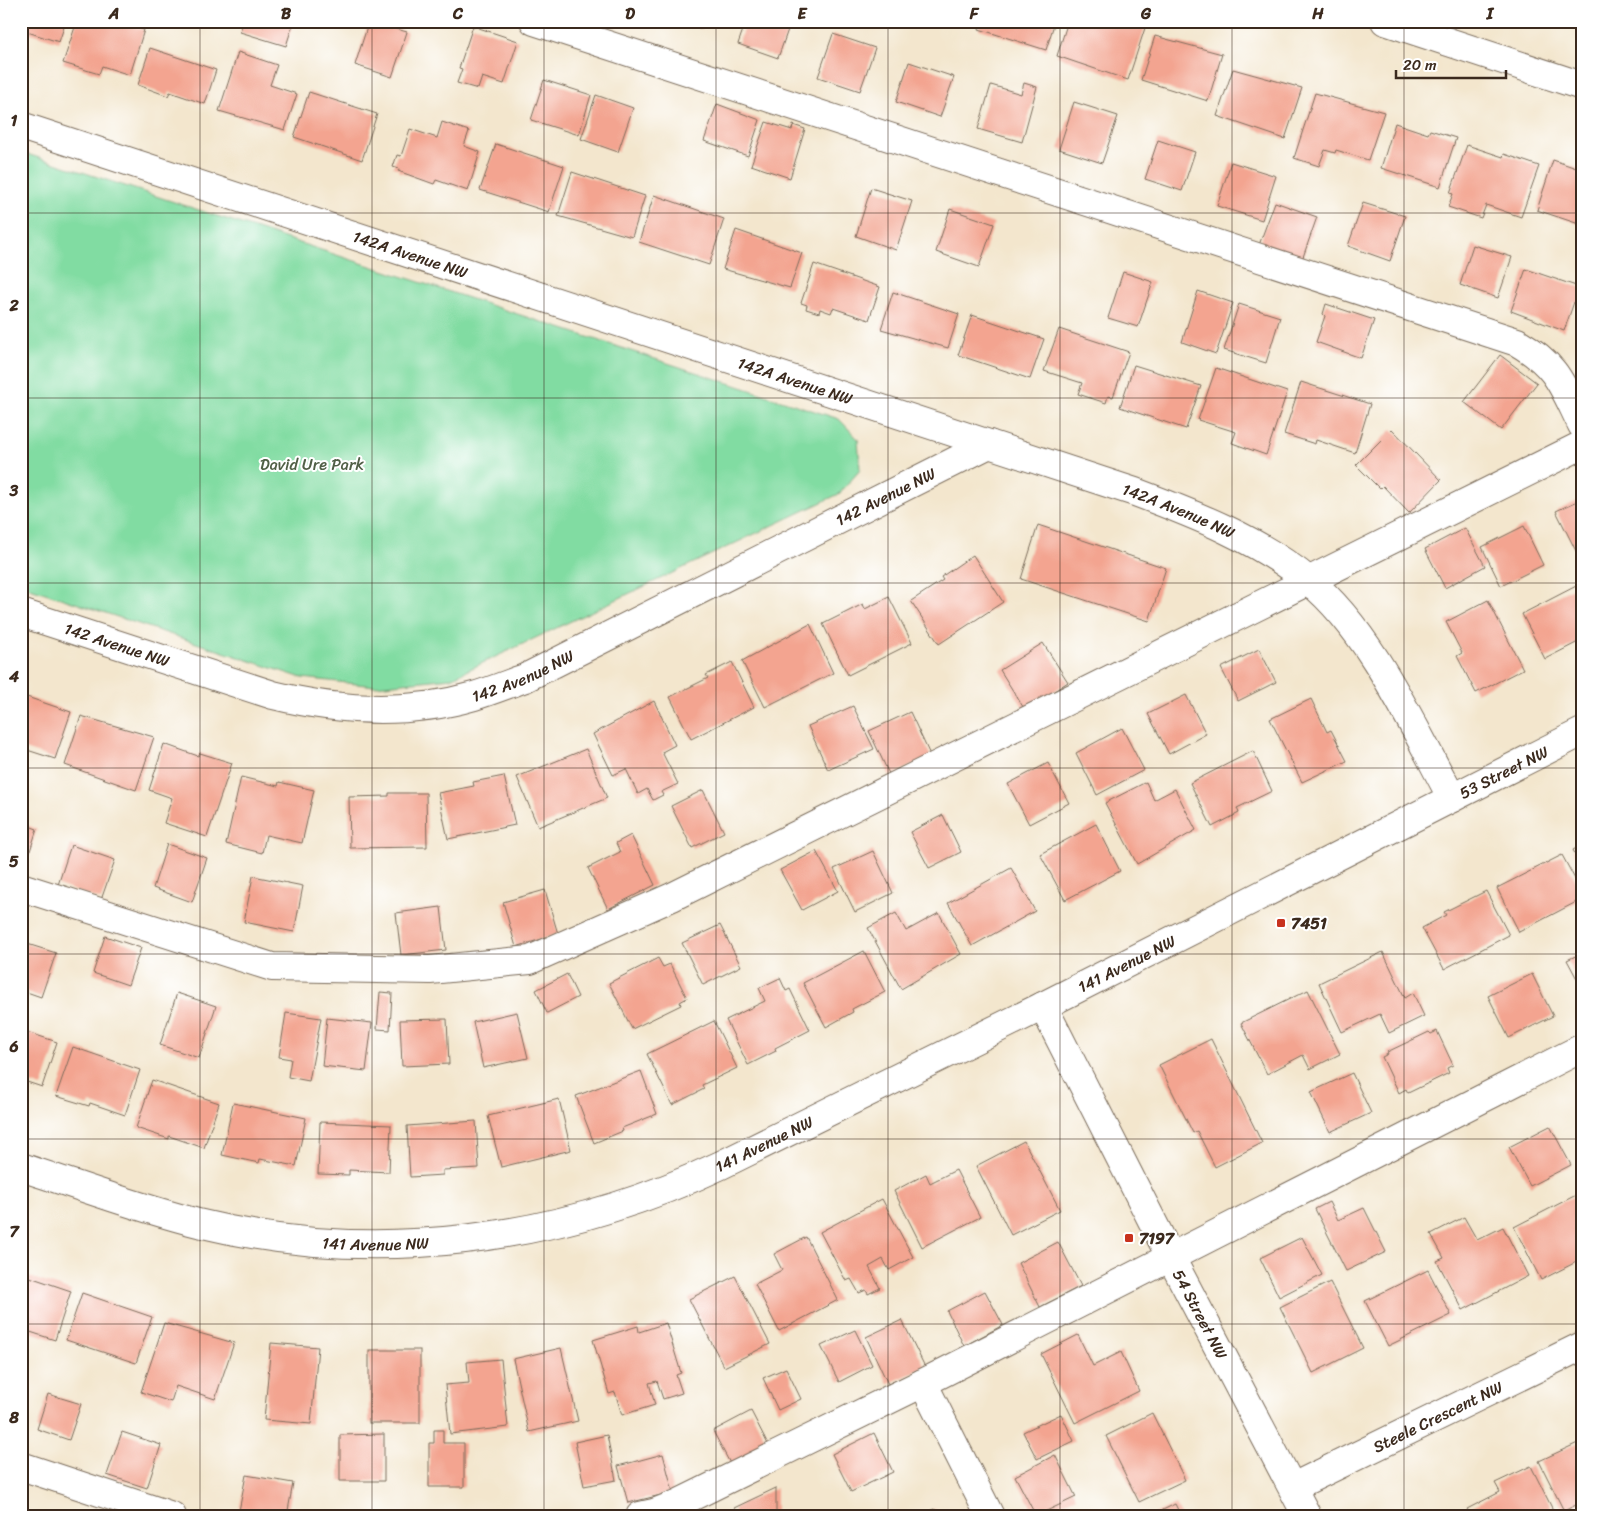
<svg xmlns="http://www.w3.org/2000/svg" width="1603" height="1537" font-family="Sriracha,sans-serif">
  <rect width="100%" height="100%" fill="#fff"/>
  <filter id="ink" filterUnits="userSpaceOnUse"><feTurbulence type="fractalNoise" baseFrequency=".02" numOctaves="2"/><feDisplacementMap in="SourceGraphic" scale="10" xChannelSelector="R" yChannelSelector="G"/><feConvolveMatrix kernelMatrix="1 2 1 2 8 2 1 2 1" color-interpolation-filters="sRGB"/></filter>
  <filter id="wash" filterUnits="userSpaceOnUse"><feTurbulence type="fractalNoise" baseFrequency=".0096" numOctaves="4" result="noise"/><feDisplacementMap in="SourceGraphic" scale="20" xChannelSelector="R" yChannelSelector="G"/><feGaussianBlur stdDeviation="1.12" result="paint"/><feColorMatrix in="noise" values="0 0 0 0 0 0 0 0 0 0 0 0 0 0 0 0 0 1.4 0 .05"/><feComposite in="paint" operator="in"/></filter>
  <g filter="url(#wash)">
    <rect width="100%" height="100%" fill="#f3e6cd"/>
    <polygon fill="#81dca2" stroke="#5e8360" points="21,152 839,419 858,439 860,470 839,494 451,678 375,686 302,678 21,585"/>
    <g id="blocks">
      <g fill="#f3a490">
        <polygon points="21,21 66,21 59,42 21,30"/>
        <polygon points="77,21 116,21 144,30 130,75 102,66 99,74 63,63"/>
        <polygon points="243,21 294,21 286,46 240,32"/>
        <polygon points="369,21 407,32 392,77 355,65"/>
        <polygon points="681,21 705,21 702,29"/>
        <polygon points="746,21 791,21 778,58 738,44"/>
        <polygon points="981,21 1055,21 1046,50 979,29"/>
        <polygon points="1068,21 1125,21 1145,28 1128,80 1057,56"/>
        <polygon points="473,26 518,41 504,84 482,77 478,89 457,83 462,69 459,68"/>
        <polygon points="833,34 875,48 860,91 818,77"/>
        <polygon points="1155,36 1222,54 1208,101 1141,80"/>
        <polygon points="150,48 216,70 205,104 170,92 168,96 138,85"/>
        <polygon points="238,52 277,65 270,85 297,94 285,130 219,111"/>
        <polygon points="909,62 954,77 940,117 896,102"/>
        <polygon points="1233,69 1302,88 1285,139 1217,116"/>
        <polygon points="544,80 591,95 579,135 531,120"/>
        <polygon points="1024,83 1037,87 1022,142 978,129 991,85 1021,94"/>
        <polygon points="309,92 377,114 362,160 294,137"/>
        <polygon points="1315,93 1384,112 1368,160 1336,150 1335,153 1325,150 1319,166 1294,158"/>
        <polygon points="596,95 633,108 618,152 581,139"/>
        <polygon points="1074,102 1118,116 1102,163 1059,149"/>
        <polygon points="717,104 760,120 748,156 704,141"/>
        <polygon points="442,122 469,131 464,146 480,152 468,191 436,180 434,184 398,171 399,169 393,167 397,155 401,156 410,129 437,138"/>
        <polygon points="766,122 792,130 793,125 805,129 790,178 751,165"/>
        <polygon points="1395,123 1428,134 1430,130 1456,138 1440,187 1381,168"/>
        <polygon points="1158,140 1195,152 1182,191 1145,179"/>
        <polygon points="496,144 564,166 549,212 480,190"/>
        <polygon points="1467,145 1503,157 1504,154 1539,166 1521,217 1486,205 1481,218 1448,207 1453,194 1450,193"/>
        <polygon points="1553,160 1582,170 1582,225 1537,210"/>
        <polygon points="1231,162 1276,176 1262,220 1217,206"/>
        <polygon points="572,172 645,196 632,237 558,216"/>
        <polygon points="871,188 912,201 896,250 856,236"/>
        <polygon points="654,195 724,219 709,265 639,242"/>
        <polygon points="1275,202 1317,217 1302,260 1259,245"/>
        <polygon points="1363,203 1405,216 1390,261 1348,246"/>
        <polygon points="950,209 994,224 979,267 936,252"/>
        <polygon points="736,230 802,253 790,288 723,269"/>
        <polygon points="1473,245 1512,257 1498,298 1460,285"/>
        <polygon points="814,264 880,287 869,320 833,308 831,313 820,309 819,313 806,309 807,305 801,303"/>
        <polygon points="1526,269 1582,288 1582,304 1574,302 1564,331 1511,311"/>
        <polygon points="1123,272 1153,282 1138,327 1108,318"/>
        <polygon points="1198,291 1233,303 1216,354 1182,342"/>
        <polygon points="893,292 959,314 948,348 881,329"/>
        <polygon points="1239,304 1280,317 1266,363 1224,350"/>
        <polygon points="1326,304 1374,320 1361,358 1316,342 1325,316 1323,314"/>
        <polygon points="972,315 1044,339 1030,379 958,355"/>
        <polygon points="1059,329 1129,352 1113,397 1108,396 1106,403 1078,394 1082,383 1044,371"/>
        <polygon points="1500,355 1537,383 1501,430 1464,402"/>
        <polygon points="1134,365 1201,386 1186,429 1120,407"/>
        <polygon points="1216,368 1287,392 1266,455 1232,443 1236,432 1198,420"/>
        <polygon points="1301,382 1370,404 1355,453 1316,440 1315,444 1284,434"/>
        <polygon points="1392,429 1441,480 1409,513 1383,486 1380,489 1356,465"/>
        <polygon points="1582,499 1582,548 1576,551 1556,511"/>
        <polygon points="1038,525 1166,568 1149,621 1021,579"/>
        <polygon points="1524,526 1543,565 1501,586 1482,547"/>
        <polygon points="1465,528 1485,566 1445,588 1425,549"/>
        <polygon points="973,555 1003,602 939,644 911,601 943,580 941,577"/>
        <polygon points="1582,583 1582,640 1545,659 1522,614"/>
        <polygon points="889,597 912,643 848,675 823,624 863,604 865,609"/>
        <polygon points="1488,600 1523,669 1476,693 1457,656 1462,653 1446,622"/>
        <polygon points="810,624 833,673 765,707 742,661"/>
        <polygon points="1043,643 1068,682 1025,710 1000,670"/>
        <polygon points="1259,649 1276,682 1238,701 1221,668"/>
        <polygon points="732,662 754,707 691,739 670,697 708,678 706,675"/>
        <polygon points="21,695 71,712 55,759 21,748"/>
        <polygon points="1186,695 1206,734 1169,754 1148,714"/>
        <polygon points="1311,699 1327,732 1331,730 1347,761 1302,782 1270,719"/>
        <polygon points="654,701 675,745 662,752 678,784 661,792 663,795 653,800 647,789 638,794 626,769 613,775 593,734"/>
        <polygon points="853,706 874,749 828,770 808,726"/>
        <polygon points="910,712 931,757 890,776 869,731"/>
        <polygon points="81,716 154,737 136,790 65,765"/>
        <polygon points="1122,728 1144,770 1097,795 1076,753"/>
        <polygon points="164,744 198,756 200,753 232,763 207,837 164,823 172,798 149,790"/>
        <polygon points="586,749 607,798 538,827 517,777"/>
        <polygon points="1253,751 1272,791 1237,808 1239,813 1212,827 1190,783"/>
        <polygon points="1048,763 1069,803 1029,824 1008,784"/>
        <polygon points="504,776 515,825 448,839 438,793 474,786 473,782"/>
        <polygon points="241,777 278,786 279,782 314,790 302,843 266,835 262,853 226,844"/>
        <polygon points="1146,782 1154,800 1175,789 1196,830 1137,864 1105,803"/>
        <polygon points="703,790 724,832 692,848 671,806"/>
        <polygon points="389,793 426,793 427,847 350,848 349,797 389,796"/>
        <polygon points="943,815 961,852 929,868 910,832"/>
        <polygon points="21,823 37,829 22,876 21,876"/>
        <polygon points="1096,824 1120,871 1065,900 1040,854"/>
        <polygon points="631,835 655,885 608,909 588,868 620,852 616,843"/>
        <polygon points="167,844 207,858 192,902 153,888"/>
        <polygon points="71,845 115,860 101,900 58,885"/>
        <polygon points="1582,845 1582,867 1573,850"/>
        <polygon points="816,851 838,891 802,910 780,870"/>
        <polygon points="873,851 893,893 855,912 834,869"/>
        <polygon points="1562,855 1582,892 1582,899 1519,932 1497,888"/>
        <polygon points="1011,868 1035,911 972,946 948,903"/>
        <polygon points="253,876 303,886 294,932 244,922"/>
        <polygon points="545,890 558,934 516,947 503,902"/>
        <polygon points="1486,891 1509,935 1444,969 1422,928 1446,915 1444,912"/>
        <polygon points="441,907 446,950 401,955 396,913"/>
        <polygon points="896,913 906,931 939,913 961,954 901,989 868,928"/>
        <polygon points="720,925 741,966 703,985 682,943"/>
        <polygon points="105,936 141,948 128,985 93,973"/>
        <polygon points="21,942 56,953 41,997 21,990"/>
        <polygon points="864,951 885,992 852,1009 853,1012 826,1027 803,983"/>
        <polygon points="1383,952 1405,998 1413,993 1424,1016 1389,1033 1380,1014 1342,1032 1319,983"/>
        <polygon points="1582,953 1582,988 1567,960"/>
        <polygon points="658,958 663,967 670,964 687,998 680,1002 681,1005 632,1029 609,983"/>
        <polygon points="567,974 578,997 547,1013 536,990"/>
        <polygon points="1532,974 1553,1016 1509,1038 1488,996"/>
        <polygon points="780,978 786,991 790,989 810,1030 775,1048 776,1051 748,1065 726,1020 765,1001 759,988"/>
        <polygon points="1308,990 1340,1054 1310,1069 1303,1055 1267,1074 1241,1023"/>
        <polygon points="380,992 392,993 390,1030 377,1029"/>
        <polygon points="177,993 216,1006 199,1058 160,1045"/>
        <polygon points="517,1012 528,1058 483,1068 473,1022"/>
        <polygon points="286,1013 321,1018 309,1081 288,1077 291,1059 279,1057"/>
        <polygon points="327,1018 372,1023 366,1071 322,1066"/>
        <polygon points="447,1019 449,1064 402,1066 400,1020"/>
        <polygon points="714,1021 737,1068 702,1085 704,1089 672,1105 647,1054"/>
        <polygon points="21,1030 57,1042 42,1087 21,1080"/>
        <polygon points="1437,1031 1453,1065 1447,1068 1449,1073 1408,1093 1406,1089 1399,1093 1382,1057 1388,1054 1387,1052 1429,1032 1431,1034"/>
        <polygon points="1211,1039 1262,1143 1215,1167 1197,1131 1193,1133 1159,1065"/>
        <polygon points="73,1047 140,1070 125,1115 90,1103 89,1106 56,1096"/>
        <polygon points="641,1071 657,1114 622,1128 623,1131 594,1143 576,1096"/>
        <polygon points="1352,1073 1371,1113 1330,1132 1311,1092"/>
        <polygon points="152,1080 219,1103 204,1148 169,1136 169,1139 136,1128"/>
        <polygon points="559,1099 571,1150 501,1167 488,1116"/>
        <polygon points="233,1103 306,1118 296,1166 260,1159 259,1163 222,1155"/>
        <polygon points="476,1121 479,1168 443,1170 443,1175 410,1177 407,1126"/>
        <polygon points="320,1122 391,1125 389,1172 349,1170 349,1175 318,1174"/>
        <polygon points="1550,1126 1571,1165 1530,1186 1509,1147"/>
        <polygon points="1024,1141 1060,1210 1011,1235 976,1166"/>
        <polygon points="956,1170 980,1217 922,1247 894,1191 926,1174 930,1183"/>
        <polygon points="1580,1193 1582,1197 1582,1259 1541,1280 1514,1227"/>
        <polygon points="882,1199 913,1257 889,1270 883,1259 869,1267 880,1288 868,1294 866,1290 859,1293 851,1279 846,1281 820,1232"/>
        <polygon points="1329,1202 1338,1220 1364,1208 1386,1252 1346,1271 1315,1209"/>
        <polygon points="1464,1217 1477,1240 1503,1227 1528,1276 1463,1310 1437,1261 1444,1258 1431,1234"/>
        <polygon points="806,1237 838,1300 779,1331 755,1284 782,1270 774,1254"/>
        <polygon points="1302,1237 1322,1275 1279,1297 1260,1258"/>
        <polygon points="1058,1242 1081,1286 1040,1307 1018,1263"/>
        <polygon points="1428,1270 1451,1315 1388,1346 1365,1301"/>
        <polygon points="21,1274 71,1291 55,1340 21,1329"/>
        <polygon points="735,1276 770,1344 724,1367 689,1299"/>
        <polygon points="1330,1282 1363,1348 1313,1373 1280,1307"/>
        <polygon points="985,1291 1003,1325 964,1346 947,1311"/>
        <polygon points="82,1293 152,1317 136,1363 66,1340"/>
        <polygon points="902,1320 925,1367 888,1384 866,1337"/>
        <polygon points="164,1323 234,1343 215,1399 176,1386 171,1402 141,1392"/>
        <polygon points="666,1323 681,1373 676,1375 682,1393 663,1399 657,1381 649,1383 655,1405 622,1415 615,1392 609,1394 593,1340 638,1326 639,1332"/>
        <polygon points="855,1330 872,1365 839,1382 821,1346"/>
        <polygon points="1078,1335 1093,1366 1121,1352 1139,1391 1075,1423 1041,1354"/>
        <polygon points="271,1343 318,1347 311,1424 264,1420"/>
        <polygon points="561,1348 578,1421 529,1432 513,1359"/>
        <rect x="369" y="1350" width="51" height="73"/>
        <polygon points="501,1359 508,1427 450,1434 445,1385 469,1383 467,1362"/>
        <polygon points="786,1368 801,1399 778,1410 763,1378"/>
        <polygon points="48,1394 81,1404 69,1440 37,1429"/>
        <polygon points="751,1411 771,1450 733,1469 713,1431"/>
        <polygon points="1152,1413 1185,1480 1139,1502 1106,1436"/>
        <polygon points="1061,1414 1074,1441 1037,1459 1023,1432"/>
        <polygon points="434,1430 443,1430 443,1443 464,1443 464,1487 429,1487 429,1443 434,1443"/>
        <polygon points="122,1432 161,1445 147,1488 107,1475"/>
        <polygon points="874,1433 893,1472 851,1492 832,1454"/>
        <polygon points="384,1434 384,1481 340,1481 340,1435"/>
        <polygon points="607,1435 616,1480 584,1486 575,1442"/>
        <polygon points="1582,1441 1582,1502 1564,1511 1539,1461"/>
        <polygon points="663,1454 673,1492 628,1503 618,1466"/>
        <polygon points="1055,1455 1076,1497 1036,1516 1015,1476"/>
        <polygon points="1531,1466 1556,1516 1471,1516 1467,1509 1500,1492 1495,1483"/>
        <polygon points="246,1475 293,1483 287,1516 238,1516"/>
        <polygon points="776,1488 776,1516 734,1516 734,1508"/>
        <polygon points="1175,1504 1181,1516 1151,1516"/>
        <polygon points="933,1509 950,1516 930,1516"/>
      </g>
    </g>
  </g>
  <g filter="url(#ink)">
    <use href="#blocks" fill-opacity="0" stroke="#7b6c5b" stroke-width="1"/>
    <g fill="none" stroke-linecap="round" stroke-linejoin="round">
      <defs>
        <g id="minor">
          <path d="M534,21L1517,342C1558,366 1562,385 1582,425"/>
          <polyline points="1385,21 1582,86"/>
          <path id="s1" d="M21,126L1135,492C1196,515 1258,539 1309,581C1371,631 1414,729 1452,798"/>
          <path id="s2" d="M21,613L273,695C338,711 409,715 474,696C491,691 508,684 525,678L989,444"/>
          <polyline points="21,887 272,967 430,970 530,960 672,897 1582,445"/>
          <path id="s3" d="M1043,1006L1170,1256L1307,1516"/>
          <path id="s4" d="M21,1167C80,1186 138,1208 198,1223C373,1266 559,1242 721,1165L1043,1006L1582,732"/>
          <polyline points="923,1383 990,1516"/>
          <polyline points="21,1466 172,1516"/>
          <path id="s5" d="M1293,1487L1582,1346"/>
          <polyline points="640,1516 654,1513 677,1504 923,1383 1582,1048"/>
        </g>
      </defs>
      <use href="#minor" stroke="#7b6c5b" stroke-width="30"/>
      <use href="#minor" stroke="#fff" stroke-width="28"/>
    </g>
  </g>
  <path fill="none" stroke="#3b2a1e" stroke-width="1" stroke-opacity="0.55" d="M200,21V1516M372,21V1516M544,21V1516M716,21V1516M888,21V1516M1060,21V1516M1232,21V1516M1404,21V1516M21,213H1582M21,398H1582M21,583H1582M21,768H1582M21,954H1582M21,1139H1582M21,1324H1582"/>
  <g fill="#c8321e" stroke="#fff" stroke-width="2">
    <rect x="1276" y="918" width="10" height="10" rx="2.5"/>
    <rect x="1124" y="1233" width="10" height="10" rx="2.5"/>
  </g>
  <g text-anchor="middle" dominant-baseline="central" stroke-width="4" stroke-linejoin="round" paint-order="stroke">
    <g font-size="16" fill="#3b2a1e" stroke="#fff">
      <text stroke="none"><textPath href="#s1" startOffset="410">142A Avenue NW</textPath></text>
      <text stroke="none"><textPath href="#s1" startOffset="815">142A Avenue NW</textPath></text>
      <text stroke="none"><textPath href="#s2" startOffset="926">142 Avenue NW</textPath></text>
      <text stroke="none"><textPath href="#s1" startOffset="1220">142A Avenue NW</textPath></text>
      <text stroke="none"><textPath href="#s2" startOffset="101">142 Avenue NW</textPath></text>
      <text stroke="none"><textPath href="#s2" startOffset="521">142 Avenue NW</textPath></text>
      <text stroke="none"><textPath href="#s4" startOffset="1598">53 Street NW</textPath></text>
      <text stroke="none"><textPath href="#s4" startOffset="1175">141 Avenue NW</textPath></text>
      <text stroke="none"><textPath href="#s4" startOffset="770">141 Avenue NW</textPath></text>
      <text stroke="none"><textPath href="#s4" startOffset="365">141 Avenue NW</textPath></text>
      <text stroke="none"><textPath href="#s3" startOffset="346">54 Street NW</textPath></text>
      <text stroke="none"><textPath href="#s5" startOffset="161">Steele Crescent NW</textPath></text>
    </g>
    <g font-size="16" fill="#505f46" stroke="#fff">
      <text x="312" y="464">David Ure Park</text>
    </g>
    <g font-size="16" font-weight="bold" fill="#3b2a1e" stroke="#fff" text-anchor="start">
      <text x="1291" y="923">7451</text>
      <text x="1139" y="1238">7197</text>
    </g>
  </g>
  <rect width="1603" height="1537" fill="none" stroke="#fff" stroke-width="55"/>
  <path d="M1396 70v8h110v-8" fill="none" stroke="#3b2a1e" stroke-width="2.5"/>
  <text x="1403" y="70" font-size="15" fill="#3b2a1e" stroke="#ffffff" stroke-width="4" paint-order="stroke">20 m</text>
  <rect x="28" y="28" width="1548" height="1482" fill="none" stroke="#3b2a1e" stroke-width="2"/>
  <g font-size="16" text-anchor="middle" font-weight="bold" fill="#3b2a1e">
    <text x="114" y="19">A</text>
    <text x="286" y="19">B</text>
    <text x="458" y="19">C</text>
    <text x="630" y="19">D</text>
    <text x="802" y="19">E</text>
    <text x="974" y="19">F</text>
    <text x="1146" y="19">G</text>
    <text x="1318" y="19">H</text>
    <text x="1490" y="19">I</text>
    <text x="14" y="126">1</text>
    <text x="14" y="311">2</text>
    <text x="14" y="496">3</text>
    <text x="14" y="682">4</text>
    <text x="14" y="867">5</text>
    <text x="14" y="1052">6</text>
    <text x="14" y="1237">7</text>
    <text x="14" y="1423">8</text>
  </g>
</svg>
